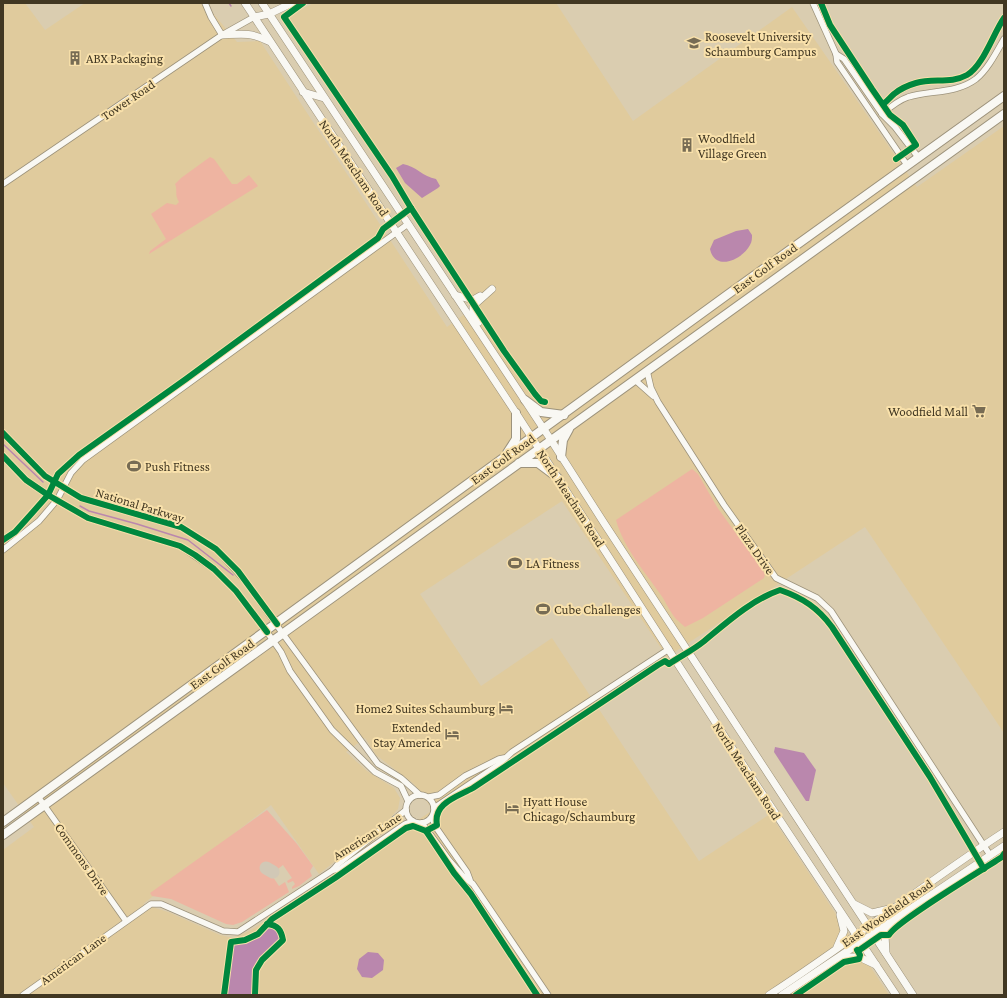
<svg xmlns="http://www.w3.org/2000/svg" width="1007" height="998" font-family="'Crimson Pro',serif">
  <rect width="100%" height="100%" fill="#dacdb0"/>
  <path fill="#e0cb9d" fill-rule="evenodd" d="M3,3H25L45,30L85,3H209L212,12L237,42L260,41L447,327L477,305L476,302L288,17L313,3H556L633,121L792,7L917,187L1004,126V733L865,527L667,657L562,501L420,594L481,686L552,638L699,861L770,814L889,995H253L256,969L262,959L278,941L261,934L232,949L227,968L225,995H3V850L34,827L3,783ZM365,738L376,755L414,784L433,810L251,930L233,938L220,935L168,912L143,904L271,805L319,874L391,817L398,809L400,798L394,788L367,771L346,752Z"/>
  <g fill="#eeb4a1">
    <path d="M210,157L214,159L232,184H237L249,175L258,186L149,254L150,251L166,239L151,214L167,203L176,205L179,202C174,194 178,191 175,184L181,178Z"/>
    <path d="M692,469L698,474L717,507L765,574L764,578L703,618L685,627C682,624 679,622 676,619C671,613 667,605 663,598C646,573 624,549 616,520Z"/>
    <polygon points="267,810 297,844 313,866 310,871 312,876 299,886 292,889 292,887 295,884 293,881 288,883 287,881 292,878 283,865 274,872 267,868 269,867 267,865 263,868 264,870 266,869 273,872 271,874 279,886 285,882 289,892 242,922 233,925 226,924 171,899 152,896 150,893"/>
  </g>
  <g fill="#ba87ad">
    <path d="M403,164C416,166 423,177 436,179L440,186L438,188L422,198L405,183L396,168Z"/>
    <path d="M748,229L752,235C752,238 752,242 750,245C742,260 715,272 710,249L714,240L736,231Z"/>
    <polygon points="775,747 804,753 816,770 809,801 806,801 774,752"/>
    <polygon points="274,926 279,931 279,939 262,959 256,969 253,995 225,995 227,968 234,945 256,938 266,929"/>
    <polygon points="368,952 378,953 384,960 383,970 372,978 362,977 357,969 359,959"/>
  </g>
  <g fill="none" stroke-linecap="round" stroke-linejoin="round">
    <g stroke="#ba87ad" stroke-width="1.5">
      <polyline points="229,3 231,6"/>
      <polyline points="3,444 43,482"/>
      <polyline points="80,506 89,511 137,524 188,540 233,575"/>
    </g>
    <polyline stroke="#d1c8b6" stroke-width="13" points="266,868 273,872"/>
    <defs>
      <g id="street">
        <polyline points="205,3 211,17 222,35"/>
        <polyline points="813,3 836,54 837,62 907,165"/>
        <polyline points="836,54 844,59 882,114 895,127 918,157"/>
        <path d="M882,114C889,108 899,100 908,97C931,90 956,94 976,79C988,69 996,53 1004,39"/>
        <polyline points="3,184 222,35 254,17"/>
        <polyline points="647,371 651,388 658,402 724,505 776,578 817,598 831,611 990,855"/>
        <polyline points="635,380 653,396"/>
        <polyline points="3,433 45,476 81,498 181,527 216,549 247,583 283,634 378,764 401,778 420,795"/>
        <polyline points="3,456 26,480 48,495 88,518 180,546 214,569 236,591 267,632 281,652 290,671 332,730 375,772 401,786 408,801"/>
        <polyline points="3,550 39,521 57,500 71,473 83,460 408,224"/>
        <circle cx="420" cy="809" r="14"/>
        <polyline points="429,797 439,795 465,776 499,759 504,758"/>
        <polyline points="39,798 126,921"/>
        <polyline points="434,808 498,765 512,752 669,649"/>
        <polyline points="432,817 435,826 467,872 470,880"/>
        <polyline points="422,823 449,860 463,876 473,884 548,995"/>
        <polyline points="333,870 340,869 405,824 413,821"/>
        <polyline points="23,995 151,904 161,904 223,931 238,932 333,870 338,864 406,810"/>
      </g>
      <g id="secondary">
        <polyline points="245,3 516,413 732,748 896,995"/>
        <polyline points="262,3 551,440 604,523 913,995"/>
        <polyline points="254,17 269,14 292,3"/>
        <path d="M222,35C241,34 251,32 268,41"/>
        <polyline points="303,92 324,98"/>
        <polyline points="455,295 473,300 480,296"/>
        <polyline points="479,322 473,313 473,306 492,289"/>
        <polyline points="854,904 872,913 889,909"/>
        <polyline points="837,947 844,931 840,915"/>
        <polyline points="886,953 885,935 891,925"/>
        <polyline points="840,957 859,957 876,965"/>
        <path d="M769,995C849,943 924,884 1004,832"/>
        <polyline points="782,995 1004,846"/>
      </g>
      <g id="primary">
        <polyline points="525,400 541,412 564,415"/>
        <polyline points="507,453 516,439 516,413"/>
        <polyline points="561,457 563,440 569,429"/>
        <polyline points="519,463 538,463 558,478"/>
        <polyline points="3,822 727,295 1004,96"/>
        <polyline points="3,835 1004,114"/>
      </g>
    </defs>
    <use href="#street" stroke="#9c927b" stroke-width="7"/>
    <use href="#secondary" stroke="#9c927b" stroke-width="8"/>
    <use href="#primary" stroke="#9c927b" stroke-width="10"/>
    <use href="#street" stroke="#f9f8f3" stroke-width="5.5"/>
    <use href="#secondary" stroke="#f9f8f3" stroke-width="7"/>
    <use href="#primary" stroke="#f9f8f3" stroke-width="8"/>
    <defs>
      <g id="cycleway">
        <polyline points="303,3 284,17 392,176 411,208 504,351 535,394 541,401 545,402"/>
        <polyline points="821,3 830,25 872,89 890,115 903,125 916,145 896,159"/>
        <path d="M883,104C888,101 890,97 894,94C900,89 909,85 916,83C933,78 951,84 967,75C983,66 993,34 1004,18"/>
        <polyline points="3,433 45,476 81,498 181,527 216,549 238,571 277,624"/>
        <polyline points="3,456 26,480 48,495 88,518 180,546 195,555 214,569 236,591 267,632"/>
        <polyline points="3,540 15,532 33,512 48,495 58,474 79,455 186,379 378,238 383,229 411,208"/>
        <polyline points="426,831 454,873 471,894 537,995"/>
        <path d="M858,951L881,935H889C895,922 984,869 1002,857L1004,854"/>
        <path d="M224,995L231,942L245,940L258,934L272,919L335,878L406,828L413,826L426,831L437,825C433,803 457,797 473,788L658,665L665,661L669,664C681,656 693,650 703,642C726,623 751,600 780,590C803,598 818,608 832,627L930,777L984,869"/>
        <path d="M255,995L256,970L262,960L283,940C281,930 278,925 267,924"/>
        <polyline points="796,995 844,962 859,959 860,955 857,950"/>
      </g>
    </defs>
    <use href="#cycleway" stroke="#f9e1ab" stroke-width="8"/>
    <use href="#cycleway" stroke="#00873e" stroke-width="6"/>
  </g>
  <defs>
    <symbol id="university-bare" viewBox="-9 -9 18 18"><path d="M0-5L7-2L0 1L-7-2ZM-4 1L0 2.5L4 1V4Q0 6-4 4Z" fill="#776c54" stroke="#f9e1ab" stroke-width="2.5" paint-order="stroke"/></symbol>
    <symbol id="building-bare" viewBox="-9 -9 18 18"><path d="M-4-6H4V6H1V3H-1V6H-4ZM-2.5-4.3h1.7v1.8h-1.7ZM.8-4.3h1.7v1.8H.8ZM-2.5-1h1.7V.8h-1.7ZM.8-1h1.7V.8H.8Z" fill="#776c54" stroke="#f9e1ab" stroke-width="2.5" paint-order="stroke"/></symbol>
    <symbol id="supermarket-bare" viewBox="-9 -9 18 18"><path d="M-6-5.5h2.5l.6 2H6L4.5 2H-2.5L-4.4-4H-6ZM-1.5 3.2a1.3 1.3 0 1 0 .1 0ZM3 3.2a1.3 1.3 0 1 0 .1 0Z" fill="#776c54" stroke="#f9e1ab" stroke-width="2.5" paint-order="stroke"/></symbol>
    <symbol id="stadium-bare" viewBox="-9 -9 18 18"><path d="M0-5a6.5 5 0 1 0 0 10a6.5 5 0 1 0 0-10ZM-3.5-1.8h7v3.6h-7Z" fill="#776c54" stroke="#f9e1ab" stroke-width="2.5" paint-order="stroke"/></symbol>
    <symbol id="hotel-bare" viewBox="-9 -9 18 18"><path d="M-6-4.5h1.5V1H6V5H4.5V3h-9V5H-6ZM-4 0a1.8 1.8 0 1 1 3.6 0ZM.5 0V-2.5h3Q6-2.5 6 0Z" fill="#776c54" stroke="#f9e1ab" stroke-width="2.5" paint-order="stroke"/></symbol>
  </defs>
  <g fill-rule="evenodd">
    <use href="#university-bare" x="684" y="33" width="20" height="20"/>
    <use href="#building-bare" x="65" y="48" width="20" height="20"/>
    <use href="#building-bare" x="677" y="135" width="20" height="20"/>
    <use href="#supermarket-bare" x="969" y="401" width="20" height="20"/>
    <use href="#stadium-bare" x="124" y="456" width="20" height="20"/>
    <use href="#stadium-bare" x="505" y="553" width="20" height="20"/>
    <use href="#stadium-bare" x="533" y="599" width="20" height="20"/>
    <use href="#hotel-bare" x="496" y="698" width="20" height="20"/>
    <use href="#hotel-bare" x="442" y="724" width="20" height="20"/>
    <use href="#hotel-bare" x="502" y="798" width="20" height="20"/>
  </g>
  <g text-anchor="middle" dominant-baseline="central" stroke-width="4" stroke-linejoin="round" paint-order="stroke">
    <g font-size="13" fill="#413722" stroke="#f9e1ab" text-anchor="start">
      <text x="705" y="36">Roosevelt University<tspan x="705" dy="15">Schaumburg Campus</tspan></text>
      <text x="86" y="58">ABX Packaging</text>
      <text x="698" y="138">Woodlfield<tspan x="698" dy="15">Village Green</tspan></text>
      <text x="968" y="411" text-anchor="end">Woodfield Mall</text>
      <text x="145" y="466">Push Fitness</text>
      <text x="526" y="563">LA Fitness</text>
      <text x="554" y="609">Cube Challenges</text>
      <text x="495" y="708" text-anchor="end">Home2 Suites Schaumburg</text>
      <text x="441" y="727" text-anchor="end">Extended<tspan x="441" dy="15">Stay America</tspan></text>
      <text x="523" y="801">Hyatt House<tspan x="523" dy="15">Chicago/Schaumburg</tspan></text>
    </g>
    <g font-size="13" fill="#413722" stroke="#f9e1ab">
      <text transform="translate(128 100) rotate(-34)">Tower Road</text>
      <text transform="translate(354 168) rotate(56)">North Meacham Road</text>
      <text transform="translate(765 268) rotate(-36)">East Golf Road</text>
      <text transform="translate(503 459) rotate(-36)">East Golf Road</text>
      <text transform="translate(571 498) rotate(57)">North Meacham Road</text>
      <text transform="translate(140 505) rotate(17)">National Parkway</text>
      <text transform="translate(755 549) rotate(55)">Plaza Drive</text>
      <text transform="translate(222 664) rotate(-36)">East Golf Road</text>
      <text transform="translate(747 771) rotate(57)">North Meacham Road</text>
      <text transform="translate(367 836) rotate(-32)">American Lane</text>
      <text transform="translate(82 859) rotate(55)">Commons Drive</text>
      <text transform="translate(887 913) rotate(-35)">East Woodfield Road</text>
      <text transform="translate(73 959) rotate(-36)">American Lane</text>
    </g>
  </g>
  <rect width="1007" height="998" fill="none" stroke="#413722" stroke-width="8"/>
</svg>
